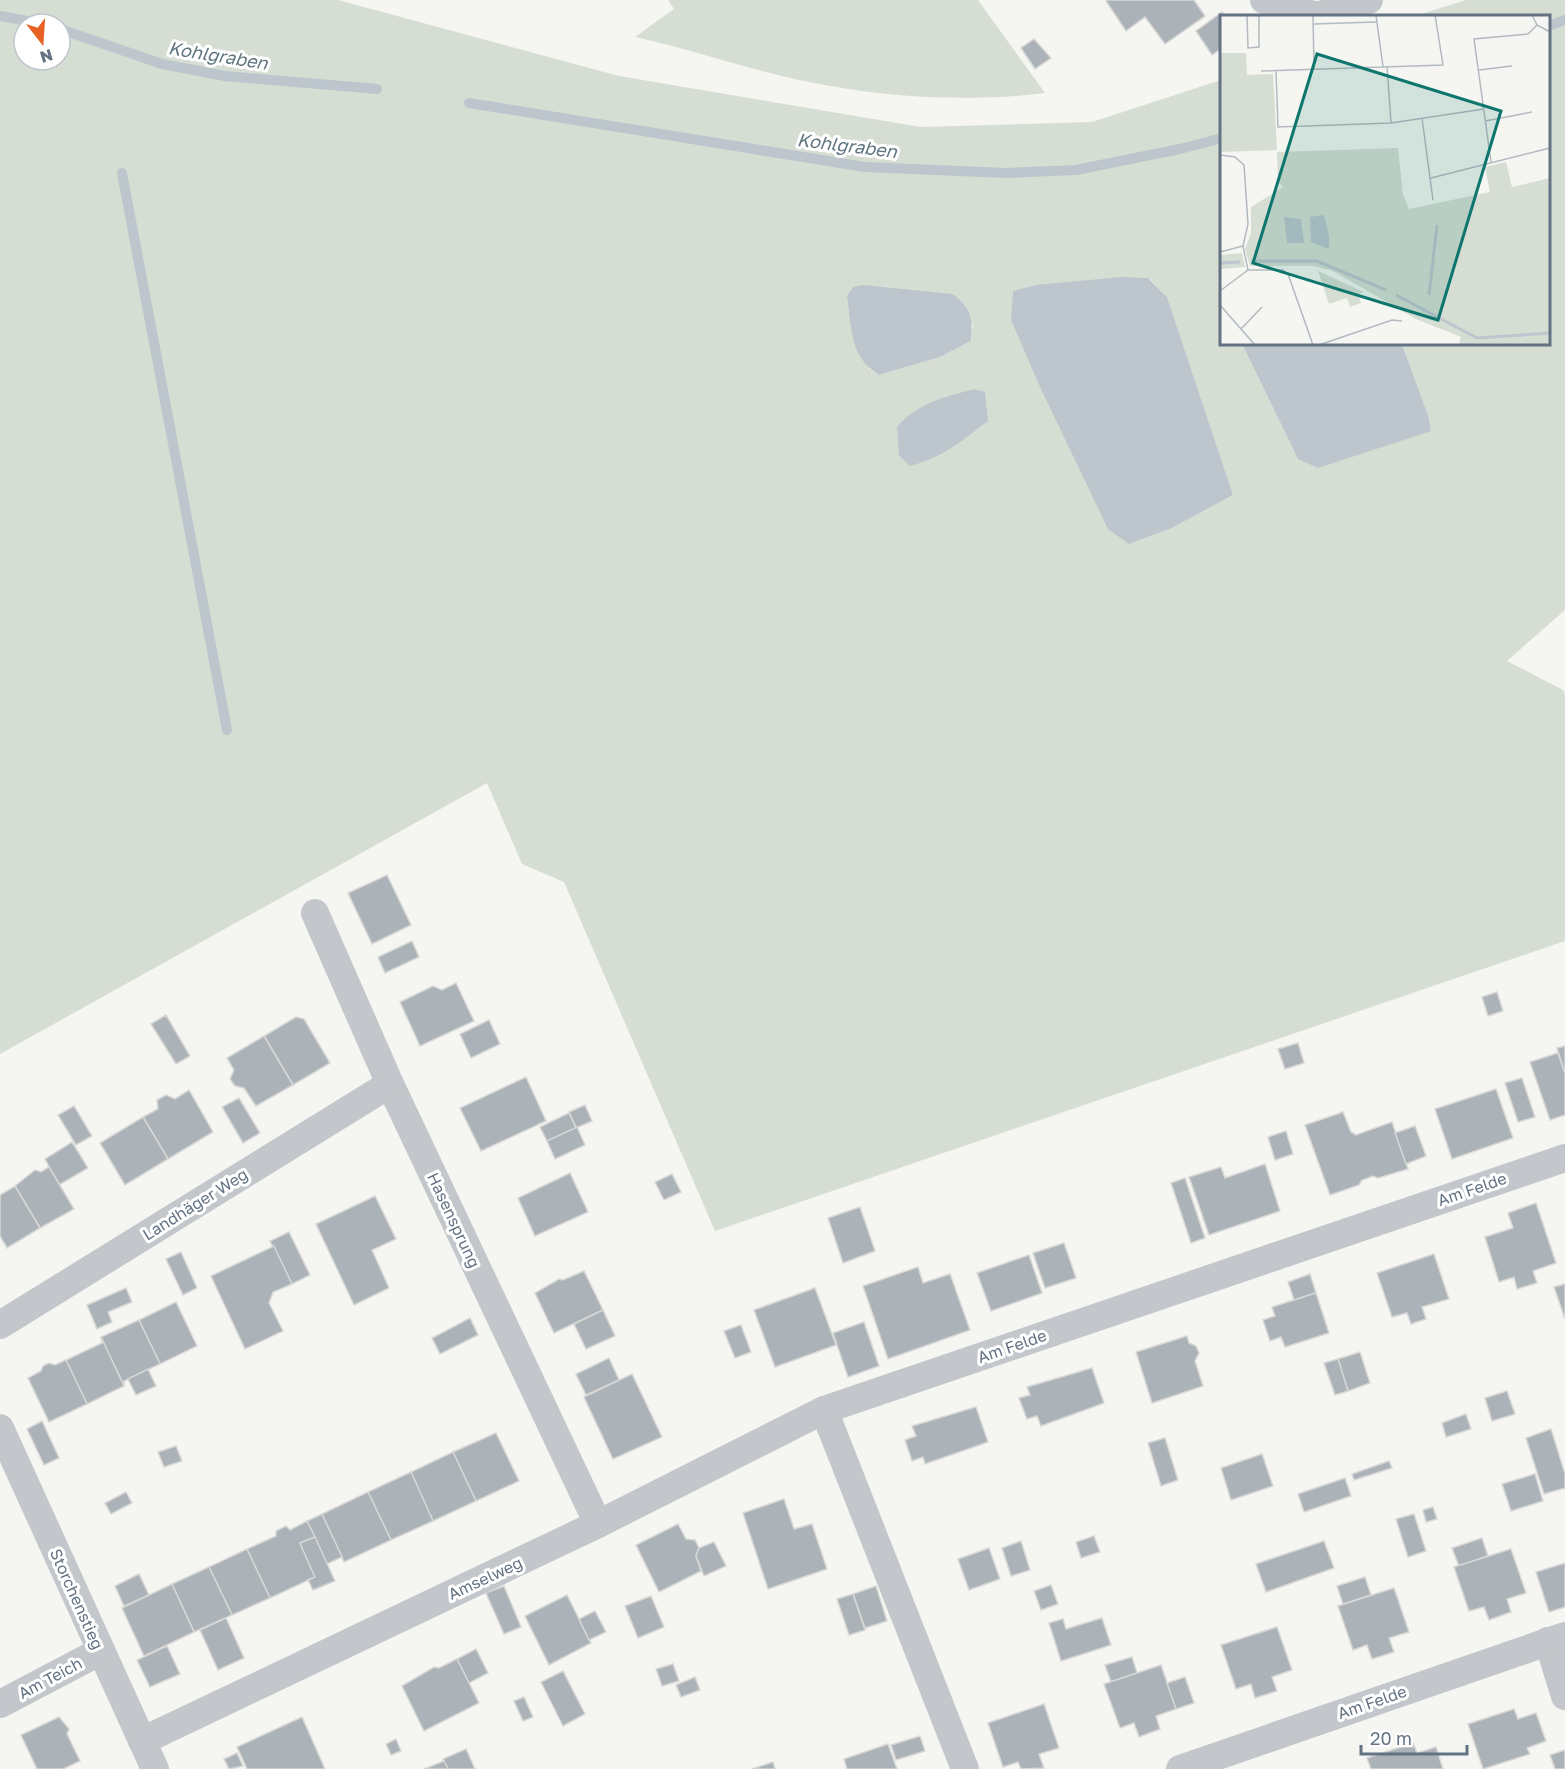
<svg xmlns="http://www.w3.org/2000/svg" width="1565" height="1769" font-family="'Golos Text',sans-serif">
  <rect width="100%" height="100%" fill="#f5f6f2"/>
  <g fill="#d6ddd3" fill-rule="evenodd">
    <path d="M0,0H338L619,76L921,127L1092,122L1221,80L1222,275L1218,278L1221,291L1222,344H1242L1298,459L1431,431L1429,418L1402,344H1548V16H1415L1466,0H1565V610L1507,661L1563,690L1565,696V941L715,1231L564,882L522,864L487,783L0,1054ZM24,24H60V60H24ZM1149,278L1167,297L1233,495L1172,528L1129,544ZM973,324L971,341L940,357L879,375L868,368ZM909,413L988,420L978,428Z"/>
    <path d="M668,0H978L1045,93C964,103 878,97 799,80C744,68 690,49 635,37L674,9Z"/>
  </g>
  <g fill="#bcc6cc">
    <polygon points="1122,277 1148,278 1167,297 1233,495 1172,528 1129,544 1108,529 1041,389 1011,320 1013,291 1036,285"/>
    <path d="M863,285L952,294C970,305 974,321 971,341L940,357L879,375C849,356 852,328 847,296L853,287Z"/>
    <polygon points="1242,344 1402,344 1429,418 1431,431 1318,468 1298,459"/>
    <path d="M974,389L985,392L988,421C960,442 944,457 910,466L899,455L897,427C917,403 945,397 974,389Z"/>
  </g>
  <g fill="none" stroke-linecap="round" stroke-linejoin="round">
    <g stroke="#bcc6cc" stroke-width="10">
      <polyline points="0,16 44,24"/>
      <polyline points="1548,26 1565,20"/>
      <polyline points="60,29 162,64 225,76 377,89"/>
      <polyline points="469,103 865,167 1006,173 1076,170 1180,149 1222,138"/>
      <polyline points="122,173 227,730"/>
    </g>
  </g>
  <g fill="#abb2b8" stroke="#d7d7d5" stroke-width="1.5">
    <polygon points="1108,0 1194,0 1205,16 1165,44 1145,17 1126,31 1106,1"/>
    <polygon points="1222,12 1225,16 1222,16 1222,48 1212,55 1196,31"/>
    <polygon points="1034,39 1051,58 1035,69 1021,48"/>
    <polygon points="387,875 411,925 372,944 348,893"/>
    <polygon points="412,941 419,957 385,973 378,957"/>
    <polygon points="456,983 474,1021 420,1046 400,1002 433,986 442,990"/>
    <polygon points="1497,992 1503,1011 1488,1016 1482,997"/>
    <polygon points="166,1015 190,1056 176,1064 151,1024"/>
    <polygon points="296,1017 304,1019 330,1063 293,1085 264,1036"/>
    <polygon points="489,1020 500,1044 471,1058 460,1034"/>
    <polygon points="264,1036 293,1085 256,1106 244,1088 235,1086 230,1079 234,1070 227,1058"/>
    <polygon points="1298,1043 1304,1063 1285,1069 1278,1049"/>
    <polygon points="1565,1046 1565,1074 1557,1048"/>
    <polygon points="1558,1053 1565,1074 1565,1115 1550,1120 1530,1062"/>
    <polygon points="526,1077 546,1121 481,1151 460,1108"/>
    <polygon points="1522,1078 1535,1117 1518,1122 1505,1083"/>
    <polygon points="1496,1089 1513,1138 1452,1159 1435,1109"/>
    <polygon points="189,1090 213,1132 168,1159 143,1117 158,1109 157,1100 166,1095 175,1099"/>
    <polygon points="239,1098 260,1133 243,1143 222,1107"/>
    <polygon points="585,1105 592,1121 576,1128 569,1112"/>
    <polygon points="74,1106 92,1136 76,1145 58,1115"/>
    <polygon points="1343,1112 1351,1132 1356,1135 1392,1122 1408,1169 1378,1178 1373,1176 1362,1180 1359,1185 1330,1195 1305,1125"/>
    <polygon points="569,1113 576,1128 547,1141 540,1127"/>
    <polygon points="143,1117 168,1159 125,1185 100,1143"/>
    <polygon points="1415,1126 1426,1156 1406,1164 1395,1133"/>
    <polygon points="577,1127 585,1145 555,1159 547,1141"/>
    <polygon points="1286,1131 1293,1154 1275,1160 1268,1137"/>
    <polygon points="72,1142 88,1168 59,1185 45,1159"/>
    <polygon points="1265,1164 1280,1211 1209,1235 1189,1177 1221,1167 1225,1178"/>
    <polygon points="49,1167 74,1209 40,1228 15,1186 35,1170 41,1172"/>
    <polygon points="570,1173 588,1212 535,1236 518,1198"/>
    <polygon points="672,1174 681,1192 664,1200 655,1182"/>
    <polygon points="1185,1178 1205,1238 1191,1243 1171,1183"/>
    <polygon points="15,1186 40,1228 7,1248 0,1236 0,1195"/>
    <polygon points="375,1196 396,1239 372,1250 389,1288 354,1305 316,1224"/>
    <polygon points="1536,1203 1556,1263 1533,1271 1537,1283 1517,1289 1514,1277 1499,1282 1485,1237 1513,1228 1508,1213"/>
    <polygon points="860,1207 875,1251 843,1263 828,1218"/>
    <polygon points="289,1232 310,1275 292,1284 270,1241"/>
    <polygon points="1064,1243 1076,1278 1045,1288 1033,1253"/>
    <polygon points="274,1246 292,1284 273,1292 269,1303 283,1331 245,1349 211,1276"/>
    <polygon points="181,1252 197,1288 183,1295 166,1259"/>
    <polygon points="1434,1254 1449,1299 1422,1307 1426,1319 1411,1324 1407,1313 1392,1317 1377,1273"/>
    <polygon points="1029,1255 1042,1293 991,1311 977,1273"/>
    <polygon points="918,1267 923,1283 950,1274 970,1330 888,1359 863,1286"/>
    <polygon points="584,1271 603,1310 554,1333 535,1293 559,1279 563,1280"/>
    <polygon points="1310,1274 1316,1293 1294,1300 1288,1282"/>
    <polygon points="1565,1284 1565,1319 1554,1287"/>
    <polygon points="126,1288 132,1302 108,1312 112,1322 97,1329 87,1305"/>
    <polygon points="815,1288 836,1345 775,1367 754,1310"/>
    <polygon points="1316,1293 1329,1333 1285,1347 1281,1337 1270,1341 1263,1320 1275,1316 1272,1307"/>
    <polygon points="176,1302 197,1346 160,1364 139,1320"/>
    <polygon points="603,1310 615,1336 586,1349 574,1324"/>
    <polygon points="470,1318 478,1335 440,1354 432,1338"/>
    <polygon points="139,1320 160,1364 124,1381 124,1386 101,1337"/>
    <polygon points="864,1322 879,1366 848,1377 833,1333"/>
    <polygon points="741,1325 751,1352 735,1358 724,1331"/>
    <polygon points="1187,1336 1189,1343 1196,1346 1199,1353 1195,1361 1203,1386 1152,1403 1136,1352"/>
    <polygon points="101,1337 124,1386 87,1404 66,1360 102,1343"/>
    <polygon points="1360,1352 1370,1383 1348,1391 1338,1359"/>
    <polygon points="609,1358 619,1380 586,1395 576,1374"/>
    <polygon points="1338,1359 1348,1391 1335,1395 1324,1363"/>
    <polygon points="66,1360 87,1404 49,1422 28,1378 41,1371 43,1366 49,1363 55,1365"/>
    <polygon points="1092,1368 1104,1403 1041,1426 1037,1416 1027,1419 1019,1398 1030,1395 1027,1387"/>
    <polygon points="148,1369 156,1386 136,1395 128,1379"/>
    <polygon points="632,1374 662,1437 613,1459 584,1397"/>
    <polygon points="1507,1391 1515,1414 1492,1421 1485,1398"/>
    <polygon points="976,1407 988,1442 925,1464 923,1457 912,1461 905,1440 916,1436 912,1426"/>
    <polygon points="1466,1414 1471,1429 1446,1437 1442,1423"/>
    <polygon points="42,1421 59,1458 44,1465 27,1429"/>
    <polygon points="1551,1429 1565,1474 1565,1488 1544,1494 1526,1438"/>
    <polygon points="496,1433 519,1481 476,1501 453,1452"/>
    <polygon points="1165,1438 1178,1480 1161,1486 1148,1443"/>
    <polygon points="176,1446 182,1461 164,1467 158,1452"/>
    <polygon points="453,1452 476,1501 433,1521 411,1472"/>
    <polygon points="1262,1454 1273,1486 1231,1500 1221,1468"/>
    <polygon points="1389,1461 1392,1468 1354,1480 1352,1474"/>
    <polygon points="411,1472 433,1521 391,1540 368,1492"/>
    <polygon points="1535,1474 1543,1501 1511,1511 1502,1484"/>
    <polygon points="1345,1478 1351,1496 1304,1512 1298,1494"/>
    <polygon points="126,1492 132,1503 111,1514 105,1503"/>
    <polygon points="368,1492 391,1540 344,1562 322,1514"/>
    <polygon points="784,1499 794,1529 812,1524 827,1569 768,1589 743,1513"/>
    <polygon points="1433,1507 1437,1519 1426,1522 1423,1510"/>
    <polygon points="322,1514 342,1557 327,1564 307,1521"/>
    <polygon points="1414,1514 1426,1551 1408,1557 1396,1519"/>
    <polygon points="307,1521 315,1537 300,1543 315,1577 270,1598 247,1549 276,1536 276,1531 286,1526 290,1530"/>
    <polygon points="678,1524 686,1539 695,1540 699,1548 696,1556 701,1571 659,1592 636,1545"/>
    <polygon points="1094,1536 1100,1552 1081,1558 1076,1542"/>
    <polygon points="315,1537 335,1581 313,1590 308,1580 315,1577 300,1543"/>
    <polygon points="1482,1538 1488,1556 1459,1566 1452,1548"/>
    <polygon points="1021,1541 1030,1570 1011,1576 1002,1548"/>
    <polygon points="1324,1541 1334,1568 1266,1592 1256,1564"/>
    <polygon points="714,1542 726,1566 704,1576 696,1556 699,1548"/>
    <polygon points="989,1548 1000,1579 969,1590 958,1559"/>
    <polygon points="247,1549 270,1598 232,1615 209,1567"/>
    <polygon points="1511,1549 1526,1593 1507,1599 1511,1612 1489,1620 1484,1607 1469,1611 1454,1567"/>
    <polygon points="1565,1563 1565,1607 1549,1612 1536,1572"/>
    <polygon points="209,1567 232,1615 194,1632 172,1584"/>
    <polygon points="139,1574 149,1595 124,1606 115,1586"/>
    <polygon points="1365,1577 1371,1595 1343,1604 1337,1586"/>
    <polygon points="172,1584 194,1632 144,1656 122,1608"/>
    <polygon points="1051,1585 1058,1604 1041,1610 1034,1591"/>
    <polygon points="504,1586 521,1627 504,1634 486,1593"/>
    <polygon points="876,1586 887,1621 865,1628 853,1594"/>
    <polygon points="1394,1588 1409,1632 1389,1638 1394,1652 1372,1659 1367,1645 1353,1650 1338,1606"/>
    <polygon points="853,1594 865,1630 849,1635 837,1599"/>
    <polygon points="567,1595 591,1643 549,1665 525,1616"/>
    <polygon points="651,1596 664,1627 638,1638 625,1606"/>
    <polygon points="595,1611 606,1632 589,1640 579,1619"/>
    <polygon points="226,1618 244,1658 218,1670 200,1630"/>
    <polygon points="1102,1618 1111,1645 1061,1661 1049,1623 1063,1619 1066,1629"/>
    <polygon points="1277,1627 1292,1670 1272,1677 1277,1691 1255,1698 1251,1684 1236,1689 1221,1645"/>
    <polygon points="167,1646 180,1674 150,1687 137,1660"/>
    <polygon points="476,1649 488,1673 469,1683 457,1659"/>
    <polygon points="1132,1657 1137,1673 1111,1682 1105,1665"/>
    <polygon points="457,1659 479,1703 424,1731 402,1686 434,1667 439,1668"/>
    <polygon points="673,1664 679,1681 662,1686 656,1669"/>
    <polygon points="1161,1665 1176,1709 1156,1716 1160,1729 1139,1737 1134,1723 1120,1728 1104,1684"/>
    <polygon points="563,1671 585,1714 563,1726 541,1682"/>
    <polygon points="695,1677 700,1690 681,1697 676,1685"/>
    <polygon points="1185,1677 1194,1703 1176,1709 1167,1683"/>
    <polygon points="524,1697 533,1717 523,1721 514,1701"/>
    <polygon points="1044,1704 1059,1748 1039,1754 1044,1768 1021,1769 1018,1762 1003,1767 988,1723"/>
    <polygon points="1514,1709 1518,1719 1536,1713 1546,1741 1527,1748 1530,1754 1483,1769 1468,1724"/>
    <polygon points="59,1717 69,1729 67,1734 80,1761 63,1769 37,1769 21,1735"/>
    <polygon points="302,1717 325,1769 247,1769 237,1747"/>
    <polygon points="920,1736 925,1751 896,1760 891,1745"/>
    <polygon points="396,1739 401,1751 391,1755 386,1744"/>
    <polygon points="1413,1743 1417,1753 1436,1747 1443,1769 1371,1769 1367,1758"/>
    <polygon points="888,1744 897,1769 847,1769 844,1759"/>
    <polygon points="466,1749 475,1769 448,1769 443,1759"/>
    <polygon points="1565,1750 1565,1769 1555,1769 1550,1755"/>
    <polygon points="237,1753 243,1766 229,1769 224,1759"/>
    <polygon points="444,1761 448,1769 424,1769"/>
    <polygon points="773,1762 775,1769 752,1769"/>
  </g>
  <g fill="none" stroke-linecap="round" stroke-linejoin="round">
    <g stroke="#c3c6ca" stroke-width="28">
      <polyline points="1264,0 1317,16 1369,0"/>
      <polyline points="315,913 390,1084 598,1524"/>
      <polyline points="0,1325 390,1084"/>
      <polyline points="824,1410 965,1769"/>
      <polyline points="0,1428 155,1769"/>
      <polyline points="1548,1641 1565,1696"/>
      <polyline points="0,1704 101,1651"/>
      <polyline points="142,1741 598,1524 824,1410 1565,1158"/>
      <polyline points="1180,1769 1565,1636"/>
    </g>
  </g>
  <g text-anchor="middle" dominant-baseline="central" stroke-width="6" stroke-linejoin="round" paint-order="stroke">
    <g font-size="16" fill="#647384" stroke="#fff">
      <text transform="translate(1472 1189) rotate(-19)">Am Felde</text>
      <text transform="translate(195 1204) rotate(-32)">Landhäger Weg</text>
      <text transform="translate(454 1220) rotate(65)">Hasensprung</text>
      <text transform="translate(1012 1346) rotate(-19)">Am Felde</text>
      <text transform="translate(485 1578) rotate(-25)">Amselweg</text>
      <text transform="translate(77 1599) rotate(66)">Storchenstieg</text>
      <text transform="translate(50 1678) rotate(-28)">Am Teich</text>
      <text transform="translate(1372 1702) rotate(-19)">Am Felde</text>
    </g>
    <g font-size="18" font-style="italic" fill="#5f7580" stroke="#fff">
      <text transform="translate(218 55) rotate(9)">Kohlgraben</text>
      <text transform="translate(847 145) rotate(7)">Kohlgraben</text>
    </g>
  </g>
  <g transform="translate(1220 15)">
    <rect width="330" height="330" fill="#f5f6f2"/>
    <path d="M0,38H26L27,60L53,59L57,135L0,137ZM178,133L183,180L189,194L270,177L265,152L286,147L292,172L330,163V330H239L241,322L196,304L113,256L93,251H30L25,234L31,218V192L63,172L58,167L57,137ZM22,238L25,252L0,254V240ZM98,256L144,277L138,279L141,288L130,292L127,283L109,289Z" fill="#d6ddd3"/>
    <path d="M104,200L109,221V234L91,227L90,202ZM64,202L81,204L84,228H67Z" fill="#bcc6cc"/>
    <path fill="none" stroke="#bcc6cc" stroke-width="3" d="M31,246H97L166,275M0,248L20,247M176,280L257,323L330,318M209,280L217,210"/>
    <path fill="none" stroke="#b2babf" stroke-width="1.5" d="M27,0L28,33L39,32V0M93,0L94,55M156,0L163,52M312,0L317,10L330,17M94,9L156,7M167,51L171,108M259,55L292,51M41,56L223,50L215,0M56,56L58,112L171,108L264,94M202,103L213,185M265,106L312,97M0,140L15,142L24,150L28,209L23,231L0,237M271,147L254,24L308,19L317,10M211,163L330,133M23,231L28,255H63L68,259L93,330M0,276L28,255M0,290L35,330M21,314L42,292M99,330L172,305L182,306"/>
    <path fill="#0f766e" fill-opacity="0.15" stroke="#0f766e" stroke-width="3" d="M97,39L281,96L218,305L33,248Z"/>
    <rect width="330" height="330" fill="none" stroke="#647384" stroke-width="3"/>
  </g>
  <g transform="translate(42 42) rotate(163)"><circle r="28" fill="#ffffff" stroke="#c1c7ce" stroke-width="1.5"/>
  <path d="M0-4.5L10 22L0 15L-10 22Z" fill="#e66122"/>
  <text y="-9" font-size="16" font-weight="bold" text-anchor="middle" fill="#647384">N</text>
  </g>
  <path d="M1361 1745v9h106v-9" fill="none" stroke="#647384" stroke-width="3"/>
  <text x="1370" y="1745" font-size="18" fill="#647384" stroke="#ffffff" stroke-width="4.5" paint-order="stroke">20 m</text>
</svg>
